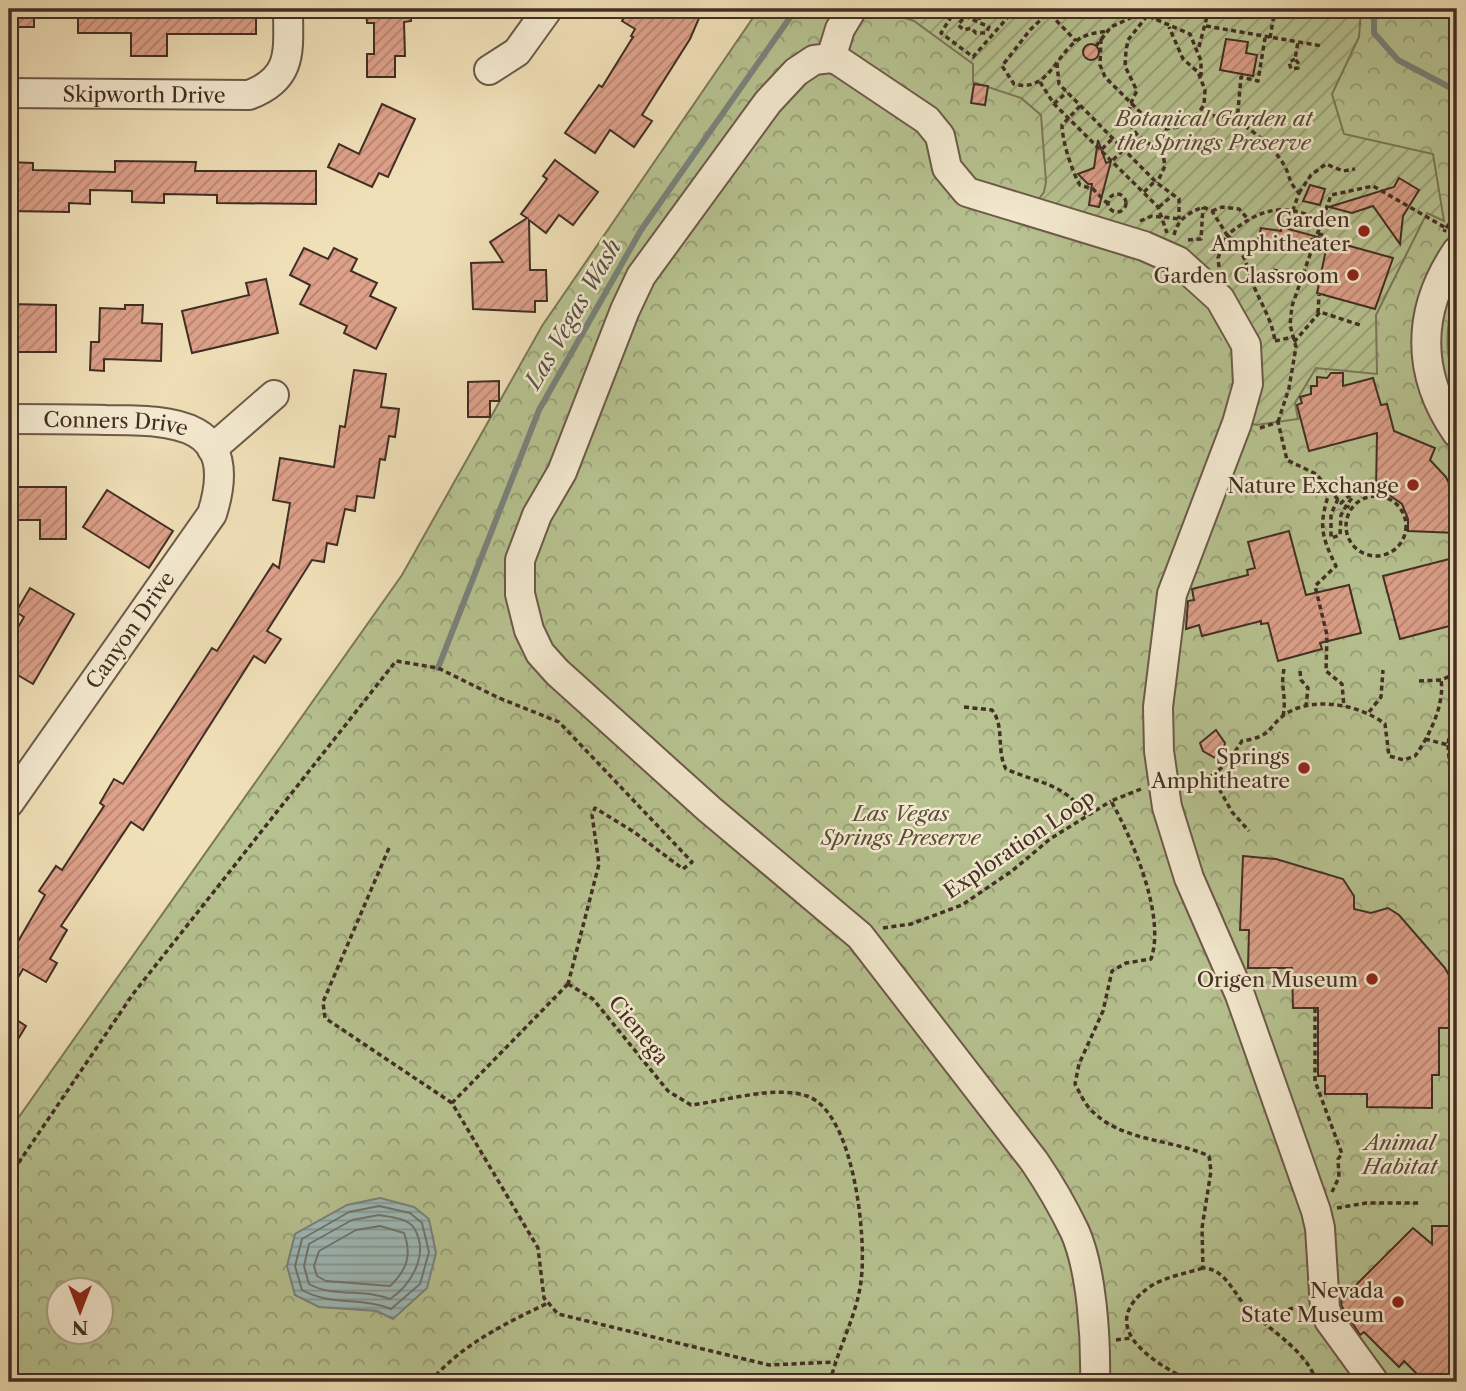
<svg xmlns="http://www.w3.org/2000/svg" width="1466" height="1391" font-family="'Libre Caslon Text',serif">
  <defs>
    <pattern id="park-crowns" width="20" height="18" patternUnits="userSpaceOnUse" patternTransform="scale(1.75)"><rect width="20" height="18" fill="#b7c391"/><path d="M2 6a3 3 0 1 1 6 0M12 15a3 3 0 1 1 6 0" fill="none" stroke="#969f76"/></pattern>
    <pattern id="garden-furrows" width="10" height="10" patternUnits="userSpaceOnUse" patternTransform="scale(1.75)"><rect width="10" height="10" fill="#b7c391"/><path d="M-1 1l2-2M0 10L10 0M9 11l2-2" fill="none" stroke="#969f76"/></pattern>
    <pattern id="water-rules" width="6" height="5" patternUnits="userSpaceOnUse" patternTransform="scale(1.75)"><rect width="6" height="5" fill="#9ebbb9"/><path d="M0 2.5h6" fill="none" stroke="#829896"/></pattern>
    <pattern id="building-hatch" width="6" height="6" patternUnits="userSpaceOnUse" patternTransform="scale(1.75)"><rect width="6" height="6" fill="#dea18a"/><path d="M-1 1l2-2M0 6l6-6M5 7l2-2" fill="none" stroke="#b68471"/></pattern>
  </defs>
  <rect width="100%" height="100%" fill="#f0e0b8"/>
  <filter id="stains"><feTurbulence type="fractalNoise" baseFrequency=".00286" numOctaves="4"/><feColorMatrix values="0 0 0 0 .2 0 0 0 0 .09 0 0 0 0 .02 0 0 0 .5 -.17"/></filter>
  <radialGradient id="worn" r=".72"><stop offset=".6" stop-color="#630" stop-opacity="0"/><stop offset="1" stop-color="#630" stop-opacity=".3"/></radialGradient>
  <path fill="url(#park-crowns)" stroke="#7c785a" stroke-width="2" fill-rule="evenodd" d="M759,9H1457V297C1441,328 1448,363 1457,395V1382H9V1131L402,575L542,326ZM60,1290H102V1332H60Z"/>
  <polygon fill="url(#garden-furrows)" stroke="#7c785a" stroke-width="2" points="897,9 1361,9 1359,37 1332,94 1344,134 1433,154 1444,221 1427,213 1376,315 1377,374 1316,368 1295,403 1298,419 1256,425 1244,421 1235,306 1036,203 1044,192 1046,182 1041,115 1021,98 973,82 973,64 914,21 896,15"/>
  <polygon fill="url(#water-rules)" stroke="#79837d" stroke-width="2" points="380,1198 414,1207 429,1219 436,1253 427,1288 393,1319 377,1311 319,1307 295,1295 287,1266 295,1234 347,1205"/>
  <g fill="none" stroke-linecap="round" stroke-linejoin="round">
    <g stroke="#70746e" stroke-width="2">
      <path d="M379,1206L410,1213L422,1223L429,1252L420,1284L391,1309C362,1297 330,1306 302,1290L295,1266L302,1239L349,1212Z"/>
      <path d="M379,1215C389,1217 408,1218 414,1228C430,1254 411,1285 390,1299C364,1288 334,1298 309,1284L304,1266L309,1244L352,1220Z"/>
      <path d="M380,1226L404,1233C412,1255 407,1270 390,1286L326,1281L317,1276L314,1266L319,1251L356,1230Z"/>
    </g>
    <g stroke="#79837d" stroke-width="6">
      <polyline points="1374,9 1374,33 1398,60 1451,88"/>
      <polyline points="438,668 539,410 641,230 796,9"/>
    </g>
  </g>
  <g fill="url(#building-hatch)" stroke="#412e24" stroke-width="2">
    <rect x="9" y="9" width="25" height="18"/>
    <polygon points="78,9 256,9 256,34 167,34 167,56 131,56 131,33 78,33"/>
    <polygon points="366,9 410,9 411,21 404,22 405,56 395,56 395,77 367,77 367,54 374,54 374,23 367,23"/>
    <polygon points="629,9 703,9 690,39 642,115 652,121 634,147 610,130 595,153 565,133 599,85 602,87 633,37 631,36 635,29 622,21"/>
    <polygon points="1226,39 1248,42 1246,53 1257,55 1253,76 1220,70"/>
    <circle cx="1091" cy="52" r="8"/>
    <polygon points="974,84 988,86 985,105 971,103"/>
    <polygon points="382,104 415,119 388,177 379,173 372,187 328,167 339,144 359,154"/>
    <polygon points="1098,140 1106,163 1111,161 1099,207 1089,205 1092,184 1088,184 1078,174 1094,168"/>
    <polygon points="555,160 598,192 573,225 559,215 546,233 529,220 530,270 546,270 547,301 535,301 535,312 473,309 471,263 503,262 490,242 527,218 521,214 547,179 543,176"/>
    <polygon points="115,161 196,162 195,171 316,171 316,204 217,203 217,195 164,194 164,203 132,202 132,191 90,190 90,204 69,203 69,212 9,211 9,162 33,163 33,170 115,172"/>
    <polygon points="1399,178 1419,190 1403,216 1400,244 1373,206 1352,213 1329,207 1394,187"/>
    <polygon points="1310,185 1325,189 1320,205 1303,201"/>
    <polygon points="1281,227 1318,237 1279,250 1256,247 1261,228 1281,231"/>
    <polygon points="1328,240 1393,258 1375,309 1317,293"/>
    <polygon points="304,248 328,259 334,248 357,259 351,271 377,283 370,296 396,308 376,349 344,333 347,326 300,304 310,285 290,275"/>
    <polygon points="266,279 278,333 192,353 182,311 249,295 246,283"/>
    <polygon points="9,304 56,305 56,352 9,352"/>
    <polygon points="125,305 143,305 142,323 162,324 161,361 104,359 104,371 90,370 91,342 99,342 100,308 125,309"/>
    <polygon points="354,370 386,374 381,407 399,409 395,437 389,436 385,460 380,459 374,498 357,496 355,511 345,509 337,545 327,543 324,562 312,560 267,631 281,639 265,663 254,656 143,830 131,822 61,926 67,930 50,959 57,963 46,982 23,969 9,993 9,957 45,895 39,891 56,866 62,870 104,806 100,803 114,779 123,784 212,648 217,651 273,564 279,568 290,503 273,500 280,458 334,467 340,426 345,427"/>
    <polygon points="1331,373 1343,373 1343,386 1373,378 1381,405 1387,404 1394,431 1435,448 1430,460 1446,477 1457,500 1457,533 1408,531 1408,519 1402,504 1389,495 1376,492 1377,433 1309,451 1297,405 1302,403 1300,397 1311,394 1311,386 1317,386 1317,377 1327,378"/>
    <polygon points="499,381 499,401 490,401 490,417 468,417 468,382"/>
    <polygon points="9,487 66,487 66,539 40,539 40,520 9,520"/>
    <polygon points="107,490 173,531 149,568 83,527"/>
    <polygon points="1289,531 1306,595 1349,585 1361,633 1320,643 1322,649 1278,661 1268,623 1261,624 1261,621 1202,636 1199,625 1186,629 1188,601 1194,600 1192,589 1248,575 1247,570 1255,568 1248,542"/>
    <polygon points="1457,557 1457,624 1400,639 1383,576"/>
    <polygon points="30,588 74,614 33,684 9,670 9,643 24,617 16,612"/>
    <polygon points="1216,730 1225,743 1223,753 1217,759 1203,751 1200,743"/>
    <polygon points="1243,856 1276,859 1343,879 1354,896 1354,909 1371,913 1388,908 1399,915 1445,968 1457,990 1457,1028 1439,1028 1439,1075 1432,1075 1432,1108 1367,1107 1367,1094 1325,1094 1325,1076 1318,1076 1318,1008 1293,1008 1292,968 1248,968 1249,930 1240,930"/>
    <polygon points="9,1015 26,1026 9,1054"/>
    <polygon points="1432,1226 1457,1226 1457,1382 1425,1382 1404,1361 1399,1367 1364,1332 1360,1335 1341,1305 1342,1299 1413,1228 1432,1244"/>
  </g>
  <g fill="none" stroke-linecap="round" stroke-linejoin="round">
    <defs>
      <g id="minor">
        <polyline points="831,58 840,29 852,9"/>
        <polyline points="489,70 517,52 548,9"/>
        <path id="s1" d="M9,93L249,95C294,78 288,50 288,9"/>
        <path d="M1457,251C1416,311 1416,374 1457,433"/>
        <path id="s2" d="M9,419C41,419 74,419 106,420C175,420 241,422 212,514L9,803"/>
        <polyline points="212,449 274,395"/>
        <path d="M1095,1382C1096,1339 1092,1271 1075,1232C1063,1207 1049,1183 1034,1161L860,936L709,809L557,672L540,653L529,630L520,594V560L537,515L562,472L625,310L641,276L768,102L796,72L814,60L831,58L839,61L927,120L940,136L947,168L967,192L1144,246L1178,261L1220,299L1246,345L1248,384L1237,423L1172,594L1158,707L1159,751L1167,807L1189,878L1240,995L1316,1211L1320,1228L1325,1308L1329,1320L1374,1382"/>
      </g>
    </defs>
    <use href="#minor" stroke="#6d5a49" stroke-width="32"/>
    <g stroke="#412e24" stroke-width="3.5" stroke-dasharray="5 3.5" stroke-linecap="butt">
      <polyline points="956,9 941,33 973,57 1015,9"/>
      <polyline points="976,9 980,11 979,21"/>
      <polyline points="1034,9 1051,15 1076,41"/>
      <path d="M1052,9L1030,30L1002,66L1014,84C1046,93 1055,58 1075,42C1084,34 1096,33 1107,31"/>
      <polyline points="1274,9 1281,12 1291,9"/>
      <polyline points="1141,13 1190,34 1201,61 1201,76"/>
      <polygon points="965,16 989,27 986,33 976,33 971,28 964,30 958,25"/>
      <path d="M1147,16L1128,40L1126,51L1125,66L1137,91C1120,118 1132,140 1162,149L1165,166L1157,183"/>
      <polyline points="1157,20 1160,9"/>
      <polyline points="1206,26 1322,46"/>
      <polyline points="1270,38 1275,9"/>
      <polyline points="1101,39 1100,65 1105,77 1151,123 1166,129 1184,126 1194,119 1204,105 1205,90 1198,72 1183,59 1169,27"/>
      <polyline points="1096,46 1111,27 1141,13 1141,9"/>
      <polyline points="1199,47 1209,9"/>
      <polyline points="1295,59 1289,62 1291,69 1298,68 1299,64 1295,59 1298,42"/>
      <polyline points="1057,63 1059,84 1157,183 1179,199 1179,219"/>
      <polyline points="1040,82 1054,104 1158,207 1167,233"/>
      <polyline points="1054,104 1067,92"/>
      <path d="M1080,106L1062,125C1062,140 1072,172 1080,185L1093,189L1108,204"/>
      <path d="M1196,119C1203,117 1211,115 1218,116C1240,117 1274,146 1284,165C1291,177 1287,180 1299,193L1293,210"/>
      <polyline points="1237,122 1241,77 1258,81 1265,38"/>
      <polyline points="1102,149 1113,138"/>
      <polyline points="1113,160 1124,149"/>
      <polyline points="1144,192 1155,181"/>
      <polyline points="1299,193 1311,175 1326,164 1343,171 1355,169"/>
      <circle cx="1117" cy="203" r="9"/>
      <polyline points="1159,207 1173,195"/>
      <polyline points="1212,211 1222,207 1239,209 1248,219"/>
      <polyline points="1140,221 1152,216 1180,219"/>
      <polyline points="1446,228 1457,214"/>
      <polyline points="1318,234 1325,235"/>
      <path d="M1174,235C1178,219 1188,213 1203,207L1212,211L1227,235C1260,209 1282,201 1322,221"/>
      <polyline points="1188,240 1201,239 1203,207"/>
      <path d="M1219,267L1218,258L1227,235C1245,250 1247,268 1255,289C1263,307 1272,321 1275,341"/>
      <polyline points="1273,270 1302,277"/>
      <polyline points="1318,313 1319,295"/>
      <polyline points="1275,341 1293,337"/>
      <polyline points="1294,342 1320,312 1360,325"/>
      <polyline points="1278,422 1289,388 1296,347 1290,325 1292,306 1331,195 1373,186 1446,228 1444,232"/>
      <polyline points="1260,428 1278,422 1287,460 1316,474 1341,503 1350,495 1352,498 1346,506 1351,508"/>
      <path d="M1330,490C1319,524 1320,534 1336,566L1315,586L1327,635L1326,671L1342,684L1344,707"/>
      <circle cx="1376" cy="526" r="30"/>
      <polyline points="1338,499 1331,514 1331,538 1340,535 1341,515 1346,506"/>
      <polyline points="1300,671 1301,680 1308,688 1306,706"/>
      <polyline points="1419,681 1441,680 1457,673"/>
      <path d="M964,707L992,710C1005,726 996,751 1006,769C1040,784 1064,783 1086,815"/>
      <polyline points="1369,712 1381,697 1383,670"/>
      <path d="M1283,716C1287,695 1280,688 1284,669"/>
      <polyline points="1425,739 1448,745 1456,691 1448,678"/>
      <path d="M1448,745L1450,769L1455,787L1450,812C1459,827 1451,847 1457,863"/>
      <path d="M1212,776L1229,761L1242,741C1275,736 1267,726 1287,713C1316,696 1360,705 1385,724L1389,756L1404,760L1415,756C1429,737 1445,704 1441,680"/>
      <polyline points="1185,782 1212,776 1232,812 1249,831"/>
      <path d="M1141,789L1111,801C1132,838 1166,916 1151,959L1126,963L1112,971L1103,1011L1079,1064L1075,1084C1080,1093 1085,1105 1093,1112C1124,1142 1172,1139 1209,1156L1211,1171L1202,1228L1203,1268C1226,1268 1235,1297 1250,1311C1274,1333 1305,1350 1317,1382"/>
      <polyline points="389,848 323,1002 325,1018 452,1103"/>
      <polyline points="883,928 911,924 962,905 1012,871 1050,839 1111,801"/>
      <polyline points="568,984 452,1103 538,1248 544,1298 558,1314 769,1365 835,1362"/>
      <path d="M568,984L593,999L668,1091L691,1105C724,1101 776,1085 807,1096C854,1112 867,1238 861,1281C857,1315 838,1348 830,1382"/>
      <polyline points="1315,1008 1315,1081 1342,1154 1338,1159 1339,1177 1332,1192"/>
      <polyline points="9,1177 133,994 396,661 438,668 499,698 559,722 692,862 683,869 634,832 595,808 592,815 599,864 568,984"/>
      <polyline points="1337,1208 1366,1203 1420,1203"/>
      <polyline points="1255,1316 1279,1313 1304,1304"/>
      <polyline points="1116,1340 1131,1338"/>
      <path d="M430,1382C461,1345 504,1324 548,1303"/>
      <polyline points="1033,1382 1036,1382"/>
      <path d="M1192,1382C1156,1364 1091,1327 1151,1286C1165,1277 1187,1273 1203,1268"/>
    </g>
    <use href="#minor" stroke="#f5ebd1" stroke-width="28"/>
  </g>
  <g fill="#8f2418" stroke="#f5ebd1" stroke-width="2.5">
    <circle cx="1364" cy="231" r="7"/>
    <circle cx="1353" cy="275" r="7"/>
    <circle cx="1413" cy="485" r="7"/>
    <circle cx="1304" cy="768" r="7"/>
    <circle cx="1372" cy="979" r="7"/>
    <circle cx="1398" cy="1302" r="7"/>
  </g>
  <g text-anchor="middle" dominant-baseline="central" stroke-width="5" stroke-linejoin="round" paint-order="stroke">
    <g font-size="21" fill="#412e24" stroke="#f5ebd1">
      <text stroke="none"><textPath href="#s1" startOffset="135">Skipworth Drive</textPath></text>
      <text stroke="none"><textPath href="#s2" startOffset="107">Conners Drive</textPath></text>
      <text transform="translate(130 630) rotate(-55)">Canyon Drive</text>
      <text transform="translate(1019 844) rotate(-34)">Exploration Loop</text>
      <text transform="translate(639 1030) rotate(51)">Cienega</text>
    </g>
    <g font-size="21" font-style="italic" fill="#594c3a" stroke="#f5ebd1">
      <text x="1214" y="118">Botanical Garden at<tspan x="1214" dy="24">the Springs Preserve</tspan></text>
      <text x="901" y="813">Las Vegas<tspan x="901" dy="24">Springs Preserve</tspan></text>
      <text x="1400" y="1142">Animal<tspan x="1400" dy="24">Habitat</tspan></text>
    </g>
    <g font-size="21" fill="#412e24" stroke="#f5ebd1" text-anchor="end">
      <text x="1350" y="219">Garden<tspan x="1350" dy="24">Amphitheater</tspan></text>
      <text x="1339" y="275">Garden Classroom</text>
      <text x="1399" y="485">Nature Exchange</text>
      <text x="1290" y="756">Springs<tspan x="1290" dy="24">Amphitheatre</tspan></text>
      <text x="1358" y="979">Origen Museum</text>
      <text x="1384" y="1290">Nevada<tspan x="1384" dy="24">State Museum</tspan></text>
    </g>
    <g font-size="23" font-style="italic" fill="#585149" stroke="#f5ebd1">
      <text transform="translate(573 314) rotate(-60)">Las Vegas Wash</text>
    </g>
  </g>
  <rect width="1466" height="1391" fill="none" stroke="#f0e0b8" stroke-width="35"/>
  <rect x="10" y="10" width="1445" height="1370" fill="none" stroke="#412e24" stroke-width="3.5"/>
  <rect x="18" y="18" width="1431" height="1356" fill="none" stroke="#412e24" stroke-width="2"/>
  <g transform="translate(80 1311) rotate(180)"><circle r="33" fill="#f5ebd1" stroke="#ad9f8c" stroke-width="2"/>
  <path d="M0-5L12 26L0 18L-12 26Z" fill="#8f2418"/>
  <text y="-10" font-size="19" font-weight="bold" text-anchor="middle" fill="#412e24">N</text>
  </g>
  <rect width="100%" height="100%" filter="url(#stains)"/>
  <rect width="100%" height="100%" fill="url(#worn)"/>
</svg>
